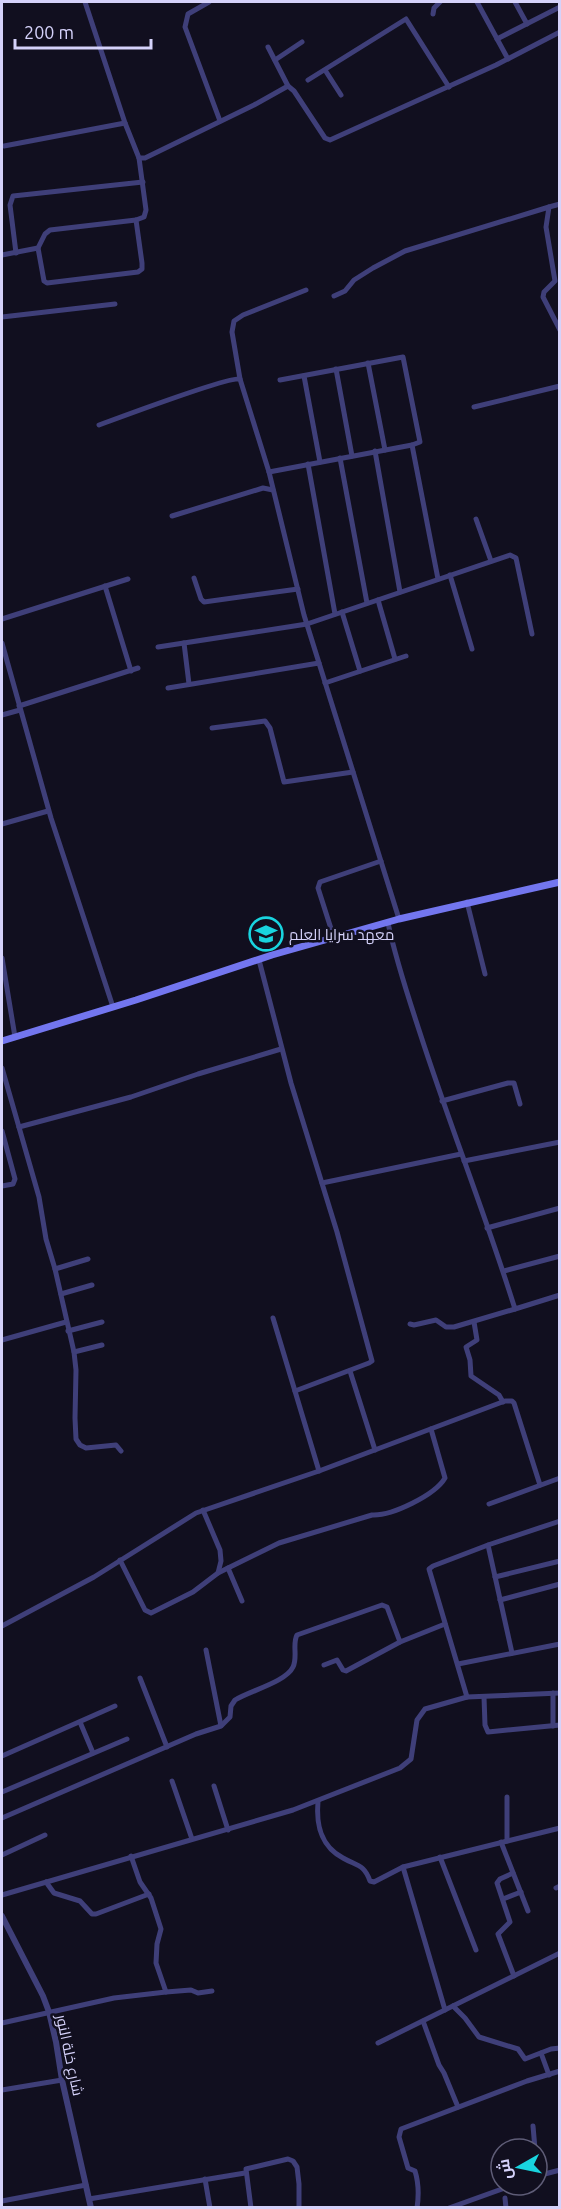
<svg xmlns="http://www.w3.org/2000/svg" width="561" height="2209" font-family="Ubuntu,Cairo,sans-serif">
  <rect width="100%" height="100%" fill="#110f1f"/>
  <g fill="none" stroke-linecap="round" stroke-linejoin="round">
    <g stroke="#3f3f79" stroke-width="5">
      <polyline points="85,2 125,123 139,158 145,158 254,105 288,86"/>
      <polyline points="209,2 188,14 185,27 220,121"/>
      <polyline points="477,2 508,59"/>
      <polyline points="515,2 527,24"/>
      <polyline points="433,14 434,8 440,2"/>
      <polyline points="497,39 560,7"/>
      <polyline points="268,47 288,86 294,91 325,138 330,140 496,65 560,32"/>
      <polyline points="275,60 302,42"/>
      <polyline points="325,70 341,95"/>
      <polyline points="308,80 406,19 449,87"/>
      <polyline points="4,146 125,123"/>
      <polyline points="549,207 560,204"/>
      <polyline points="38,248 44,281 47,283 138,272 142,269 142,263 136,220"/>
      <polyline points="16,253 10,205 13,196 143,182"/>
      <polyline points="2,255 38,248 45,234 50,230 136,220 144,217 146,210 139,158"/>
      <polyline points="334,296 345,291 354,280 373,268 405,251 549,207 546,227 555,281 544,292 543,297 560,330"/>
      <polyline points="2,317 115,304"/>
      <polyline points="368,363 385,450"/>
      <polyline points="336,369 352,456"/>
      <polyline points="304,376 320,462"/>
      <polyline points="240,379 232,332 234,321 243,315 306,290"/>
      <polyline points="280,380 403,357 420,442 412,445"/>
      <polyline points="474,407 560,386"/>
      <path d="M99,425C118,418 230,376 240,379L269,472L304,615L399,919"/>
      <polyline points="375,451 400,592"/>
      <polyline points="340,458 367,603"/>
      <polyline points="308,464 335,614"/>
      <polyline points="269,472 412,445 438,579"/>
      <polyline points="172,516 263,488 273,490"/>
      <polyline points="476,519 491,561"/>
      <polyline points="450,575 472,649"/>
      <polyline points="194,578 201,599 204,602 298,589"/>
      <polyline points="105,586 131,671"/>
      <polyline points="378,600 395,659"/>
      <polyline points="342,612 360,671"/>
      <polyline points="2,619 128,579"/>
      <polyline points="2,643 51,818 113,1007"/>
      <polyline points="184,643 189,684"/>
      <polyline points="158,647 307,624 510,555 516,558 532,634"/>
      <polyline points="325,683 406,656"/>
      <polyline points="168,688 319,663"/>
      <polyline points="19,706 138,668"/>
      <polyline points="2,715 20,710"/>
      <polyline points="212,728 265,721 270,728 284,782 353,772"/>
      <polyline points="2,824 48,811"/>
      <polyline points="467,902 485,974"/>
      <path d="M388,923C396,961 408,996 420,1033C450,1126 486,1216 515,1309L560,1295"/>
      <polyline points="334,938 318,888 320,882 381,861"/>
      <polyline points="2,958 15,1037"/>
      <polyline points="259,960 291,1083 337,1232 372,1361 369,1363 295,1391"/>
      <polyline points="2,1068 39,1197 46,1239 55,1269 74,1352 76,1370 75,1418 76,1439 80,1445 86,1448 116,1445 121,1451"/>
      <polyline points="442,1101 508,1083 514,1083 520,1104"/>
      <polyline points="19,1127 131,1097 198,1074 281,1049"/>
      <polyline points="2,1131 15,1179 13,1184 2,1186"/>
      <polyline points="464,1161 560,1142"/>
      <polyline points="322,1183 461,1154"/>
      <polyline points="487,1228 560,1208"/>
      <polyline points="55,1269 88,1259"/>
      <polyline points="504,1271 560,1256"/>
      <polyline points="61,1294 92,1285"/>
      <polyline points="273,1318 319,1471"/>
      <polyline points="474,1322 477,1340 466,1347 470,1360 471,1376 499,1395 503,1402"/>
      <polyline points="410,1324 414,1325 436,1320 446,1327 454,1327 515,1309"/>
      <polyline points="68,1331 102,1322"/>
      <polyline points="2,1340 66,1322"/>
      <polyline points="74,1352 102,1345"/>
      <polyline points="350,1371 375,1450"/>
      <polyline points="489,1504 560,1478"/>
      <polyline points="203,1510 220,1550 221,1561 218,1573"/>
      <polyline points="120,1560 145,1610 151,1613 193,1592 218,1573 228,1568"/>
      <polyline points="495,1577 560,1561"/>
      <polyline points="500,1600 560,1584"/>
      <path d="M242,1601L228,1568L279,1543L372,1515C392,1516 435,1495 445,1478L431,1429"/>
      <polyline points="2,1626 94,1577 196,1513 319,1471 505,1401 512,1401 514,1403 540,1485"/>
      <polyline points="512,1653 488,1545 560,1521"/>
      <polyline points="458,1664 560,1644"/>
      <polyline points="324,1665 337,1660 343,1670 346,1671 400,1642"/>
      <polyline points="140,1678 167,1747"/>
      <polyline points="553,1693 553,1726"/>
      <polyline points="467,1697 429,1569 433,1566 488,1545"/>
      <polyline points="484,1697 485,1725 488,1732 560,1725"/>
      <polyline points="80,1722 93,1753"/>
      <path d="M222,1725L230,1717L231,1706L235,1700C249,1691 286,1682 293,1667C298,1657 292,1644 297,1635L382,1605L387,1607L400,1642L445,1624"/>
      <polyline points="2,1756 115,1706"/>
      <polyline points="172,1781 192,1839"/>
      <polyline points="214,1786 228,1830"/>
      <polyline points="2,1792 127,1739"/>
      <path d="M318,1801C316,1824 320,1846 343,1858C357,1866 364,1864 370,1881L374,1882L403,1867"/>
      <polyline points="2,1818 196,1734 221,1726 206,1650"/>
      <polyline points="507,1841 507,1797"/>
      <polyline points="501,1842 528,1911"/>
      <polyline points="2,1855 45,1835"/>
      <polyline points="131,1856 140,1882 151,1898 161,1929 157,1944 156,1963 166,1992"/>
      <polyline points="440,1857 476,1950"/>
      <polyline points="513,1873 500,1879 497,1883 510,1922 498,1934 514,1976"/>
      <polyline points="46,1882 54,1893 80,1901 92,1914 96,1914 149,1894"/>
      <polyline points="556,1888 560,1886"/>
      <polyline points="2,1895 293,1810 400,1768 411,1759 417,1720 425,1709 467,1697 560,1693"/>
      <polyline points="503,1899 521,1892"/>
      <polyline points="453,2006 465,2018 479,2037 518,2049 525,2059 551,2049 560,2048"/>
      <polyline points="445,2010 403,1867 560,1828"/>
      <polyline points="423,2021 439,2065 444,2073 458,2107"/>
      <polyline points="2,2023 114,1998 166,1992 191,1990 198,1993 212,1991"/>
      <polyline points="378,2043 560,1953"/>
      <polyline points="541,2053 549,2075"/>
      <polyline points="2,2090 62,2080"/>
      <polyline points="533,2126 535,2149"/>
      <polyline points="537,2176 560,2170"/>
      <polyline points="205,2179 210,2208"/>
      <polyline points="505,2198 506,2208"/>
      <polyline points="89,2199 245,2173"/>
      <polyline points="2,2201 86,2185"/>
      <polyline points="251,2208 246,2169 288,2159 293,2161 297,2167 299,2184 299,2208"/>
      <path d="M417,2208C419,2195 419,2184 415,2171L408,2168L399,2137L401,2129L527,2081L560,2071"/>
      <polyline points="449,2208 513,2185"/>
    </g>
    <polyline stroke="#3f3f79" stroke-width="6" points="2,1916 43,1996 49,2012 56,2042 62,2080 91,2208"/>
    <polyline stroke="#7376ef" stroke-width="7" points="2,1041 136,1000 272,955 399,919 560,882"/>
  </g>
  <defs>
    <symbol id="university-ring" viewBox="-11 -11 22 22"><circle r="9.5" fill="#110f1f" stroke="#19d4df" stroke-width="1.5"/><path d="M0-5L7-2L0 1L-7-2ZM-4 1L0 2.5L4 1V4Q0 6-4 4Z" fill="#19d4df"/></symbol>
  </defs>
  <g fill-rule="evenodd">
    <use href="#university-ring" x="247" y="915" width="38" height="38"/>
  </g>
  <g text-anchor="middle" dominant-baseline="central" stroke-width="5" stroke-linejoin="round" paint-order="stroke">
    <g font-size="15" fill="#d5d2fa" stroke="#110f1f" text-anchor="start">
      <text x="289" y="934">معهد سرايا العلم</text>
    </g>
    <g font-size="15" fill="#d5d2fa" stroke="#110f1f">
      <text transform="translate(70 2055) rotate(78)">شارع خلة النور</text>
    </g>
  </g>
  <rect width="561" height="2209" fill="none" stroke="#d5d2fa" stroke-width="6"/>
  <g transform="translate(519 2167) rotate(261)"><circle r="28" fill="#110f1f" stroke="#5f5d77" stroke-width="1.5"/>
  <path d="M0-4.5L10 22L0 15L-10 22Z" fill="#19d4df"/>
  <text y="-9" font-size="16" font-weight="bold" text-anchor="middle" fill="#d5d2fa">ش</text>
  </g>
  <path d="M15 39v9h136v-9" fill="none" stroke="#d5d2fa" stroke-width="3"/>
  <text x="24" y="39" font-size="18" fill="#d5d2fa" stroke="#110f1f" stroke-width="4.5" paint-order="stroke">200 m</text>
</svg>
